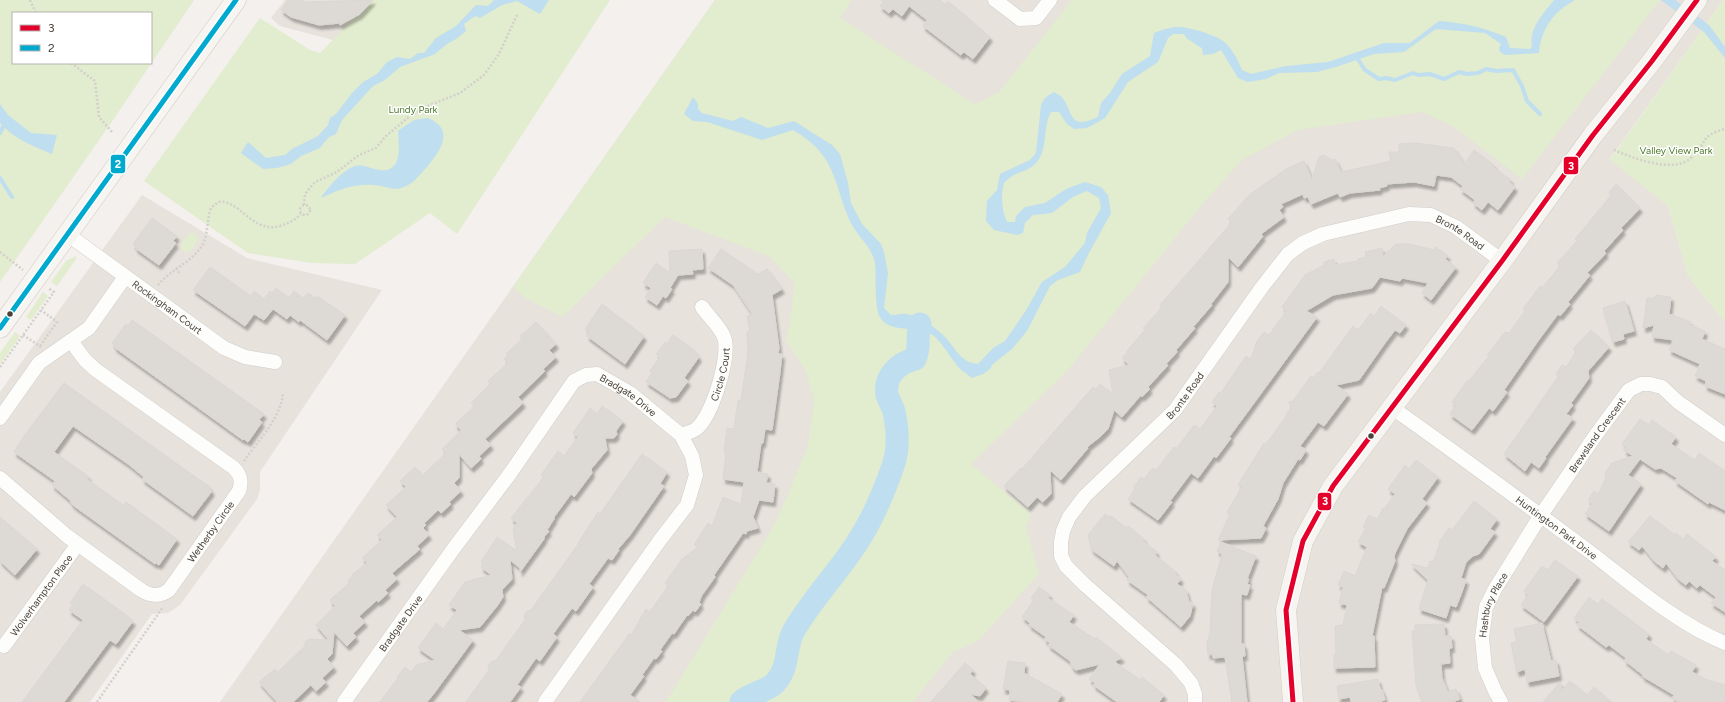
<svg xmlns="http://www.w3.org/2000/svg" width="1725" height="702" font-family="Figtree,sans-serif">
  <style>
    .residential { fill: #e7e2db }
    .green { fill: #e2ecce; fill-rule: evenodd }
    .water { fill: #bfdeef }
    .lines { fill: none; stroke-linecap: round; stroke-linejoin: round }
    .stream { stroke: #bfdeef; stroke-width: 4 }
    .river { stroke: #bfdeef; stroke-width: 23 }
    .building { fill: #ddd9d5; stroke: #dbd7d3; filter: url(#shadow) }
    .street-casing { stroke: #d1cecb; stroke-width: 15 }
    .secondary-casing { stroke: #d2cdc4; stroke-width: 21 }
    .path { stroke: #d3d0cc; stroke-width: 2.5; stroke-dasharray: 2 2; stroke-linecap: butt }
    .street { stroke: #fdfdfc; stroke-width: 14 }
    .secondary { stroke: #f7f5f1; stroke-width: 20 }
    .bus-1-casing { stroke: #fff; stroke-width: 8 }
    .bus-2-casing { stroke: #fff; stroke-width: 8 }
    .bus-1 { stroke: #e4002b; stroke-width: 5 }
    .bus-2 { stroke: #00a9ce; stroke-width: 5 }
    .bus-dot { fill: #494239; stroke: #fff; stroke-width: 1.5 }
    .labels { text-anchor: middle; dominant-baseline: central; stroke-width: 3; stroke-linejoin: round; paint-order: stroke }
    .park-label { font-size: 10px; fill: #4e7b2c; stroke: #fff }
    .street-label { font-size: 10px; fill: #494239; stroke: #fff }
    .line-badge { stroke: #fff; stroke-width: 1.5 }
    .badge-label { font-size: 11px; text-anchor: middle; font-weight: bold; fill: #fff }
  </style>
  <defs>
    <filter id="shadow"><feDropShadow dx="2.5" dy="4.5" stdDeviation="1" flood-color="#0004"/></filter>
  </defs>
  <rect width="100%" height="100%" fill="#f3f0ed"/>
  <g class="residential">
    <path d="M 285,0 L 391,0 L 337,41 L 280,26 L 271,18 Z"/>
    <path d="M 715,0 L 1723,0 L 1610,159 L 1668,206 L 1688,276 L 1725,322 L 1725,702 L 220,702 Z"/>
    <path d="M 142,195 L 247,258 L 382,290 L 260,472 L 260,490 L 257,499 L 180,605 L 168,613 L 152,614 L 90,702 L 0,702 L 0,392 Z"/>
  </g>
  <g class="green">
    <path d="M 0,0 L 194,0 L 113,120 L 0,282 ZM 13,13 L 151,13 L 151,63 L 13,63 Z"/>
    <path d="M 372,0 L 610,0 L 457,234 L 430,213 L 355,264 L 312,263 L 248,253 L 144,181 L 260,18 L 310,50 L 320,53 Z"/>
    <path d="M 715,0 L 851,0 L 840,18 L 975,104 L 999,92 L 1072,0 L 1660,0 L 1522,179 L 1454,127 L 1422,112 L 1298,130 L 1242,160 L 1201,206 L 1068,370 L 971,464 L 1031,514 L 1026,528 L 1039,574 L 978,641 L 953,652 L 913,702 L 666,702 L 776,522 L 808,446 L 814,399 L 806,372 L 786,340 L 792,309 L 794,282 L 769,256 L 665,217 L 562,317 L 525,298 L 513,287 Z"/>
    <path d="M 1723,0 L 1725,0 L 1725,322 L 1688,276 L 1668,206 L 1610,160 Z"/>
    <path d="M 194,232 L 198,237 C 197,245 192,253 184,252 L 181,249 C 181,242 187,233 194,232 Z"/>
    <path d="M 76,256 L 76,259 L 57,286 L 51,282 L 66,261 Z"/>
    <path d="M 43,292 L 48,296 L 31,320 L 26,317 Z"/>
    <path d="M 15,332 L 20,336 L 0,364 L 0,353 Z"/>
  </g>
  <g class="water">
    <path d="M 494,0 L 549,0 L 540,14 L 517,1 L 502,5 L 480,18 L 475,16 L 464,24 L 466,31 L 456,39 L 447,44 L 435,54 L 400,67 L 385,80 L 373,86 L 342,120 L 336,134 L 329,137 L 320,148 L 301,156 L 291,164 L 277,168 L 263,169 L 241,153 L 248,142 L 266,158 L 285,155 L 292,149 L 318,136 L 328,125 L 330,118 L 336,114 L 352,93 L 363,82 L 377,74 L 387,62 L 397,57 L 410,59 L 418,53 L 424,53 L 436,38 L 456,26 L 476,5 L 488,6 Z"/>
    <path d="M 1554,0 L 1575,0 C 1554,11 1541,29 1539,53 L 1505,55 L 1500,52 L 1499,48 L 1501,44 L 1485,33 L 1436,29 L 1404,52 L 1374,54 L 1336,67 L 1317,72 L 1279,73 L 1266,79 L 1248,82 L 1238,78 L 1221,50 L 1213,54 L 1203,55 L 1202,48 C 1196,46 1193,41 1187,39 L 1184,34 L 1173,34 L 1168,38 L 1158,62 L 1128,82 L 1105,118 L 1087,128 L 1074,129 L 1067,124 L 1059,112 L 1051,112 C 1042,128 1049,152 1034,165 C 1026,172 1020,171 1014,175 C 1010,177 1007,180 1004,183 C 1001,197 1001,209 1007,222 L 1015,222 L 1016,216 L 1025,207 L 1045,203 L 1066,189 L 1085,182 L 1101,187 L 1108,195 L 1111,213 L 1089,253 L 1080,272 L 1058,280 L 1050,286 L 1027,331 L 1012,349 L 993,364 L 990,369 L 983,374 L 972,378 C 968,375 964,372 960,369 C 950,358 943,342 931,334 C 916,325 893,333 882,320 C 873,310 877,277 875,264 C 873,248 859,238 852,225 C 832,183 839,157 793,130 L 762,140 L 707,122 L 693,121 L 684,114 L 693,97 L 698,104 L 698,109 L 702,113 L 733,121 L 741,117 L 768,128 L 794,121 L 832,145 L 840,154 L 848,183 L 851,203 L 862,224 L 881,244 L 884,252 L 888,273 L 884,308 L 891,315 C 896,315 902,313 907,314 C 920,317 937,328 946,338 C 957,350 960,362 978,364 L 993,348 L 1005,341 L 1025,312 L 1042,282 L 1065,267 L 1085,243 L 1087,233 L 1101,208 L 1099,198 L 1087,191 L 1073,197 L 1052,213 L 1033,215 L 1025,223 L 1023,233 L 1017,235 L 994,230 L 986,221 L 987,201 L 997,190 L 1000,174 L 1030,160 L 1036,153 L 1041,105 C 1044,98 1047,96 1054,92 C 1077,102 1062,134 1098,117 L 1101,103 L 1110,93 L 1122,74 L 1150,56 L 1154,33 C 1161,30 1168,28 1175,27 C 1187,26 1213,34 1223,41 C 1232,48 1238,60 1242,70 L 1251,74 L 1286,66 L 1328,62 L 1384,43 L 1410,43 L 1439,21 C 1464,23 1482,27 1506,37 L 1510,48 L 1530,49 L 1532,46 C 1529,28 1543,14 1554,0 Z"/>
    <path d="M 1661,0 L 1675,0 L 1709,25 L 1725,47 L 1725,58 L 1704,32 Z"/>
    <path d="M 0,104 L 8,115 L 31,133 L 57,135 L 52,154 C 31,145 16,140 0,123 Z"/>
    <path d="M 428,118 C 456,130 440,151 427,167 C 419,175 413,185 401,188 C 394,191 382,185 374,185 C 351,184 342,189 321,198 C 328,187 343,170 355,166 C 364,164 371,169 380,170 C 403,173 399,146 398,132 L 399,130 L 414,120 Z"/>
  </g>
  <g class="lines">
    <g class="stream">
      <path d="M 1355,55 L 1365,70 L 1379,79 L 1386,78 L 1395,80 L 1413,73 L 1418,75 L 1430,74 L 1444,79 L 1459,72 L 1467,74 L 1478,73 L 1486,69 L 1496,71 L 1513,70 L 1522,86 L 1527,101 L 1540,114"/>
      <path d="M 0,133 L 5,123"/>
      <path d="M 0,178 L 12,197"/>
    </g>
    <path class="river" d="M 741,702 C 750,693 766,692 775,683 C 789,669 785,648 793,632 C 811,600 837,574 857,543 C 872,520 884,492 893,466 C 899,449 898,430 894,412 C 893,407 889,401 887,395 C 884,376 898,363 915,359 C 921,345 916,337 920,324"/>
  </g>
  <g class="building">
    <path d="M 288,0 L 304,0 L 302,2 L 373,0 L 360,14 L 340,25 L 340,23 L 319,25 L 291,17 L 281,10 Z"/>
    <path d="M 881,0 L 940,0 L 946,5 L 948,1 L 990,37 L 973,59 L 964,52 L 961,55 L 923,26 L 927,20 L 909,6 L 902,16 L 893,9 L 889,13 L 880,6 L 883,2 Z"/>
    <path d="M 1416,143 L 1454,148 L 1464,164 L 1474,150 L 1494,165 L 1493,167 L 1511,180 L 1509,182 L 1515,187 L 1498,210 L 1488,202 L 1482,210 L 1473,203 L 1475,200 L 1460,189 L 1463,186 L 1451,177 L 1436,175 L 1434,186 L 1414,182 L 1386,184 L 1387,186 L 1379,188 L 1380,190 L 1350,193 L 1340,197 L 1338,193 L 1311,204 L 1308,197 L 1304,198 L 1303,194 L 1281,204 L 1283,207 L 1279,210 L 1284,217 L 1261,234 L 1263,236 L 1238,267 L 1228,257 L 1228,282 L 1211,304 L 1212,305 L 1193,327 L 1195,328 L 1176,350 L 1177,352 L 1166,364 L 1168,365 L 1148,387 L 1150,389 L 1142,397 L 1141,395 L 1122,417 L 1114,410 L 1108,429 L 1101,436 L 1087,447 L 1088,448 L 1061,480 L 1050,470 L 1051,494 L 1043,502 L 1037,497 L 1028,507 L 1004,486 L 1021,468 L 1022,469 L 1093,387 L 1096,389 L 1100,384 L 1113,394 L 1109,370 L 1129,365 L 1122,358 L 1127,353 L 1126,352 L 1145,330 L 1143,328 L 1158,312 L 1162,306 L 1160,305 L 1232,222 L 1228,219 L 1249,195 L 1286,169 L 1304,161 L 1312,180 L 1319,157 L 1324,155 L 1332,160 L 1335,159 L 1341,172 L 1391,161 L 1389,152 L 1399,152 L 1399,144 Z"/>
    <path d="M 1616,184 L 1640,208 L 1621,228 L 1623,230 L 1604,251 L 1606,253 L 1587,273 L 1590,275 L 1568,302 L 1570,304 L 1560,316 L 1558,314 L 1538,341 L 1504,390 L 1507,392 L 1493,411 L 1489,408 L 1472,430 L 1450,414 L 1456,405 L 1452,402 L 1466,382 L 1471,378 L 1489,356 L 1487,355 L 1505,332 L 1509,333 L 1525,311 L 1523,309 L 1540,286 L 1542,288 L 1560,266 L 1557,263 L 1577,241 L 1575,239 L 1604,204 L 1611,195 L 1609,192 Z"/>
    <path d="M 152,218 L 177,236 L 173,241 L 176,243 L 159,265 L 135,248 L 136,247 L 133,244 Z"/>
    <path d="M 1396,244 L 1410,244 L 1434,250 L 1436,247 L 1448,256 L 1445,259 L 1456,267 L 1431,300 L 1422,293 L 1428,283 L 1402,278 L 1400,281 L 1380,277 L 1372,288 L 1333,295 L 1306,311 L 1317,317 L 1246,414 L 1229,437 L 1231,438 L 1216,458 L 1214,456 L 1198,478 L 1191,473 L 1170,501 L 1172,502 L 1158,520 L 1128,499 L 1135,489 L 1133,488 L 1141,477 L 1144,479 L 1153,468 L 1156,470 L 1174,447 L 1177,448 L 1194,425 L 1200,429 L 1217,406 L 1212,402 L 1219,392 L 1220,394 L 1246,356 L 1251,359 L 1257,341 L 1264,332 L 1269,335 L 1284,314 L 1286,310 L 1282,307 L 1305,275 L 1324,265 L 1324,262 L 1334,259 L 1335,265 L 1358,261 L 1358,259 L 1366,257 L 1365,252 L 1382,248 L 1383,256 Z"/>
    <path d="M 702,249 L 703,269 L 692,270 L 693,274 L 678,275 L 670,288 L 672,289 L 666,298 L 663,296 L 657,305 L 645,297 L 651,288 L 643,283 L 656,263 L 670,273 L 669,251 Z"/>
    <path d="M 721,249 L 758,274 L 767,269 L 782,289 L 772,295 L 779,348 L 778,354 L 782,354 L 780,372 L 772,430 L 765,429 L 763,443 L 761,443 L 757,472 L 768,474 L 766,483 L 775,484 L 773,502 L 759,500 L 753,517 L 758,528 L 747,531 L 746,534 L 743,533 L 714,575 L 715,577 L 702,595 L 699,602 L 701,604 L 695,612 L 693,610 L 688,616 L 687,615 L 674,634 L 672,633 L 660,650 L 662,651 L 656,659 L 654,658 L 642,675 L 644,676 L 630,695 L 640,702 L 580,702 L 629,634 L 631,635 L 646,609 L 650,612 L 668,586 L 665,583 L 682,559 L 698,547 L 694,545 L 708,523 L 712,526 L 723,497 L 741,504 L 744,482 L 723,479 L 726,452 L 724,451 L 727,428 L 734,429 L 738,400 L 741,401 L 748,352 L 747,332 L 750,331 L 747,316 L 753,315 L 733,285 L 708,268 Z"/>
    <path d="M 210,267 L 251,296 L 254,291 L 264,299 L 270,291 L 272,293 L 276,288 L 289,298 L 294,291 L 303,298 L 308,293 L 316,298 L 317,296 L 345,315 L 327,340 L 300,320 L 299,322 L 290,315 L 287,319 L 273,309 L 264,320 L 254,314 L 245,326 L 193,290 Z"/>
    <path d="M 1656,295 L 1671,297 L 1669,314 L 1691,322 L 1690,325 L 1705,331 L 1702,339 L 1725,349 L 1725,394 L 1705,386 L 1706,381 L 1695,376 L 1700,364 L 1669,350 L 1673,340 L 1652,337 L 1654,325 L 1643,328 L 1647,298 L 1654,298 Z"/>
    <path d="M 1625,301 L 1634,331 L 1623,334 L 1624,339 L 1613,342 L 1603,308 Z"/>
    <path d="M 602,304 L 644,336 L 625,364 L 587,336 L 589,331 L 585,329 Z"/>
    <path d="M 1381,306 L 1406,325 L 1400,333 L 1395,330 L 1385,343 L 1359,380 L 1336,385 L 1348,394 L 1324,426 L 1318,422 L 1300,446 L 1306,450 L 1300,460 L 1298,459 L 1283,483 L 1278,499 L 1263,526 L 1266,528 L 1261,538 L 1218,540 L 1230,514 L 1227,512 L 1242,487 L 1238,485 L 1264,443 L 1266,444 L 1287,415 L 1286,414 L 1291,408 L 1289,402 L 1293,401 L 1311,376 L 1313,378 L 1318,372 L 1319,373 L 1353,326 L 1358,330 L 1371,313 L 1374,316 Z"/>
    <path d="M 132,320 L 264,414 L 259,420 L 262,422 L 248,442 L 244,439 L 243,440 L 114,347 L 115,346 L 112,343 L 126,324 L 128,326 Z"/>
    <path d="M 536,322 L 556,344 L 549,350 L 556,357 L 543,369 L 545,371 L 518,397 L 523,403 L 485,439 L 491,445 L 479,456 L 481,459 L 471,468 L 459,454 L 459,478 L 454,483 L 461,491 L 449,502 L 451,504 L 441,513 L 438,510 L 424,523 L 426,525 L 423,528 L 429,535 L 417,546 L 420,549 L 392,573 L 397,579 L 385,590 L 388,593 L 378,602 L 377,600 L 359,616 L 365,622 L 353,633 L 356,637 L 347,646 L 334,632 L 332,654 L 327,659 L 334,667 L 322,678 L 326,682 L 316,691 L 311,685 L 293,702 L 277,702 L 259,682 L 275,669 L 278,672 L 305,646 L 305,642 L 309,639 L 329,640 L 316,625 L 335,606 L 330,600 L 349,583 L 348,581 L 353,574 L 367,563 L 362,558 L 382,540 L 377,535 L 397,517 L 386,505 L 406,487 L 400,481 L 415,467 L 422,476 L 446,453 L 442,449 L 461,430 L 455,424 L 475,406 L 471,403 L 490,384 L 488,381 L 508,363 L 504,359 L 507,356 L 507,353 L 522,339 L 520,336 Z"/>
    <path d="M 1591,330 L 1609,347 L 1588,371 L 1589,378 L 1571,403 L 1573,405 L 1566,414 L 1573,418 L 1545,457 L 1546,458 L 1539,468 L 1531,462 L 1525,471 L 1504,454 L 1558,377 L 1556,374 L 1562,365 L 1566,367 L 1576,352 L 1573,349 Z"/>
    <path d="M 673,335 L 693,349 L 699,357 L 684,378 L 688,381 L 676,397 L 670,398 L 646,382 L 652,373 L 650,371 L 660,357 L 656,354 L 665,342 L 667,344 Z"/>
    <path d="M 64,383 L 187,471 L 210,487 L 209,488 L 212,491 L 193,516 L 142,479 L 144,477 L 128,464 L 73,426 L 54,452 L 89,477 L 87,479 L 123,505 L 126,502 L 177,539 L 159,565 L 156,563 L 155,564 L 74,506 L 70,502 L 71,501 L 52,485 L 55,481 L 14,452 L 24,436 Z"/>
    <path d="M 602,406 L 623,421 L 616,431 L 617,434 L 614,438 L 605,438 L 607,450 L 591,469 L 592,473 L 574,497 L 571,494 L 554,517 L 554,519 L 547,530 L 549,531 L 544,537 L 544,539 L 520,572 L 520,568 L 510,560 L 512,579 L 502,590 L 503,597 L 497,606 L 480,627 L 459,630 L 473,640 L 435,692 L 427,702 L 380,702 L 398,678 L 397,677 L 405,667 L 411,672 L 416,665 L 435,660 L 418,648 L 436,623 L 443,629 L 457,610 L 449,605 L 465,582 L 491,575 L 481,567 L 483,564 L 481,562 L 497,537 L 517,551 L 513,529 L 517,523 L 511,518 L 544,477 L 541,475 L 558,451 L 564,456 L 578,437 L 573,433 L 590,408 L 597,414 Z"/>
    <path d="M 1640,419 L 1649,425 L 1652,420 L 1676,437 L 1671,444 L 1695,460 L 1699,453 L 1725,471 L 1725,510 L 1709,502 L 1708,504 L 1675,481 L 1677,478 L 1661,468 L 1655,469 L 1640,459 L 1628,475 L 1641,484 L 1609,531 L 1585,514 L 1592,504 L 1588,500 L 1594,491 L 1598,494 L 1606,478 L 1605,473 L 1612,463 L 1633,456 L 1624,450 L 1626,447 L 1622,444 Z"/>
    <path d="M 642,454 L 667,472 L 660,484 L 664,486 L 630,535 L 618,549 L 619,550 L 612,560 L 608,558 L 589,584 L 593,587 L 576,611 L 572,608 L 553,634 L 557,637 L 540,661 L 536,658 L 517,685 L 521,687 L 510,702 L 466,702 L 489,670 L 488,666 L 491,662 L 496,660 L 525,620 L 524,615 L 527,611 L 531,610 L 579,543 L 578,543 L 598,512 L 600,514 Z"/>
    <path d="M 1416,460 L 1438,477 L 1422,499 L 1427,503 L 1407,529 L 1396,551 L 1394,556 L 1395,561 L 1384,588 L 1382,587 L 1372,636 L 1374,636 L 1375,667 L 1334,668 L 1334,655 L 1336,654 L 1335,626 L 1343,625 L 1347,605 L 1339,603 L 1343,587 L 1338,585 L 1344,571 L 1355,576 L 1367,547 L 1358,542 L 1366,528 L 1363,527 L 1369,515 L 1377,519 L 1383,508 L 1384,509 L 1395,494 L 1388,489 L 1405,465 L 1409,469 Z"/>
    <path d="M 1474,501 L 1497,519 L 1490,529 L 1495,532 L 1479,554 L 1473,556 L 1466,562 L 1461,578 L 1466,580 L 1462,592 L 1456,607 L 1450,605 L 1446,618 L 1419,609 L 1428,580 L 1411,564 L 1428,568 L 1430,561 L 1433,562 L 1440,543 L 1439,542 L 1449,528 L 1452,530 Z"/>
    <path d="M 1105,514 L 1109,517 L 1111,516 L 1127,528 L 1128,526 L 1144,539 L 1143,541 L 1157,552 L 1155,555 L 1176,572 L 1175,573 L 1181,579 L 1177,584 L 1186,590 L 1189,602 L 1193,603 L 1190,616 L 1181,627 L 1150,600 L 1146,597 L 1148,595 L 1127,580 L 1129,577 L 1117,561 L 1114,566 L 1092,550 L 1088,535 Z"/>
    <path d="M 1650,516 L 1675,535 L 1676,533 L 1683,539 L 1687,534 L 1716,557 L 1712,561 L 1725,570 L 1725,612 L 1711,603 L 1716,597 L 1700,585 L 1697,588 L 1689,581 L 1686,585 L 1678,579 L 1666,563 L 1663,568 L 1654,561 L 1642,546 L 1639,550 L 1628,542 Z"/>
    <path d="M 0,517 L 37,549 L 15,575 L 0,561 Z"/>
    <path d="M 1221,542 L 1256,556 L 1247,579 L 1249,579 L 1247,584 L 1250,585 L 1247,595 L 1241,594 L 1241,644 L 1244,644 L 1245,656 L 1242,656 L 1247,702 L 1232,702 L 1225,657 L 1213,658 L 1212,654 L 1208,655 L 1207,640 L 1209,640 L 1209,634 L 1210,634 L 1212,590 L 1222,554 L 1217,551 Z"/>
    <path d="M 1555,560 L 1578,576 L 1544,622 L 1521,605 L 1528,595 L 1524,591 L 1542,566 L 1548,570 Z"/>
    <path d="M 83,584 L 129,617 L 128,618 L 133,621 L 116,644 L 110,640 L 64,702 L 22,702 L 83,620 L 69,610 L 73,605 L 70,603 Z"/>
    <path d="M 1039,587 L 1050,595 L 1048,598 L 1074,615 L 1069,622 L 1095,639 L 1096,637 L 1122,658 L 1117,660 L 1115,662 L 1140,680 L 1142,677 L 1164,695 L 1159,702 L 1117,702 L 1093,685 L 1095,683 L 1089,679 L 1100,664 L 1076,670 L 1072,667 L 1070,661 L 1048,645 L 1050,643 L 1044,639 L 1046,637 L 1029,625 L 1030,623 L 1022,617 L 1034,600 L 1031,598 Z"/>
    <path d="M 1589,597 L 1598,604 L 1602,599 L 1625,616 L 1649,634 L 1646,639 L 1668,655 L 1671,651 L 1696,665 L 1692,672 L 1705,679 L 1725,685 L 1725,702 L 1678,702 L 1672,698 L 1674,695 L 1642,676 L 1643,675 L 1624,660 L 1626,658 L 1609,645 L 1606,647 L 1577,625 L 1579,622 L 1574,618 Z"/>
    <path d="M 1542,623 L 1551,661 L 1556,660 L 1559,676 L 1527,682 L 1525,669 L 1517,672 L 1511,643 L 1517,642 L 1514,629 Z"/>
    <path d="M 1444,624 L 1445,636 L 1451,636 L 1452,648 L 1449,648 L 1450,663 L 1441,664 L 1442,678 L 1448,692 L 1456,689 L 1460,699 L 1453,702 L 1423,702 L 1416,684 L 1412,631 L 1415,631 L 1415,625 Z"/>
    <path d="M 1008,661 L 1025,663 L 1024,673 L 1062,694 L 1057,702 L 1023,702 L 1009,700 L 1010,690 L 1003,689 Z"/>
    <path d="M 965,663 L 973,670 L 970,674 L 986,688 L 980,696 L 970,694 L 979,702 L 931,702 Z"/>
    <path d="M 1378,679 L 1380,688 L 1382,690 L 1385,700 L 1379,702 L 1351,702 L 1350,697 L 1339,699 L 1337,686 Z"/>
    <path d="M 1570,681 L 1587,695 L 1594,687 L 1612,702 L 1543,702 L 1560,682 L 1562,690 Z"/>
  </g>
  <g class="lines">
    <defs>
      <g id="street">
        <path d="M 995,0 L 1020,19 L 1036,18 L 1050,0"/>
        <path id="s1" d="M 67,234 L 224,348 L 245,357 L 275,362"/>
        <path id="s2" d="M 1391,407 C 1458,454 1524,503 1590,552 C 1632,584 1676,623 1725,643"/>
        <path d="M 0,418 L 39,363 L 89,328 L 125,277"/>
        <path id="s3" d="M 681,435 C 686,433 692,432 696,429 C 712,417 731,355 724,337 C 720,326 708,316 702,307"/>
        <path id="s4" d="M 0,478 L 67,536 L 141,590 C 150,596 160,597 169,590 L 239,491 C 242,482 241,475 234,468 L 96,370 L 85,360 L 71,341"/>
        <path id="s5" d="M 4,646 L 78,544"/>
        <path id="s6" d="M 344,702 L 454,548 L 509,475 L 574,381 L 586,375 L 597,374 L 630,393 L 681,435 L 692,456 L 696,475 L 687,505 L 660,540 L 545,702"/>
        <path id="s7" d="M 1195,702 L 1195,694 L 1191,683 L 1176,665 L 1084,584 L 1066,566 L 1061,556 L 1061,542 L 1063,531 L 1069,517 L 1085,496 L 1175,410 L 1262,287 L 1288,254 L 1303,243 L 1323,234 L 1409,214 L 1431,215 L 1456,227 L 1502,261"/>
        <path id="s8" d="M 1501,702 L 1495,691 L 1485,668 L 1482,638 L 1486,607 L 1495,589 L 1541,515 L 1595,436 L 1629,390 L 1641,384 L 1650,384 L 1662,387 L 1678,402 L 1725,435"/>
      </g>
      <g id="secondary">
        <path d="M 0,328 L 236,0"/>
        <path d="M 1293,702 L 1286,610 L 1303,541 L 1333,486 L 1502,261 L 1593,135 L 1652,61 L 1697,0"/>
      </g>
    </defs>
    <use href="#street" class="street-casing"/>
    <use href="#secondary" class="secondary-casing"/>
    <g class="path">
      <path d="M 30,0 L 36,13"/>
      <path d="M 71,63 L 95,81 L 99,117 L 113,133"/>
      <path d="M 1614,150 C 1633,158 1673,174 1691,158 C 1708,144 1698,136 1725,129"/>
      <path d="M 304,205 L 305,194 L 315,182 L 337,172 L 359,155 L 376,148 L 386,136 L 410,116 L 430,105 L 460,93 L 484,75 L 499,54 L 517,15"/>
      <circle cx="305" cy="210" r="5"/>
      <path d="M 0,252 L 23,270"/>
      <path d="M 176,268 L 180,274"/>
      <path d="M 158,285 C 171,269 195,261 204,242 C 208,231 207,219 211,208 L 218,202 C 239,198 252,234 280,226 C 289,223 294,221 301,214"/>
      <path d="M 23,335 L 41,347"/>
      <path d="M 40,346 L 57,322 L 41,310"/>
      <path d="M 0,367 L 54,292 L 48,288"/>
      <path d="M 244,461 C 258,441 280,419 283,394"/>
      <path d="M 97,702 L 163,607"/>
    </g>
    <use href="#street" class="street"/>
    <use href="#secondary" class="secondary"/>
    <defs>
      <path id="bus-1" d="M 1293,702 L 1286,610 L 1303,541 L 1333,486 L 1502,261 L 1593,135 L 1652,61 L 1697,0"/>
      <path id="bus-2" d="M 0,328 L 236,0"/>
    </defs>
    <use href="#bus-1" class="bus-1-casing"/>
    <use href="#bus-2" class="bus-2-casing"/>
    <use href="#bus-1" class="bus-1"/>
    <use href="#bus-2" class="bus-2"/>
  </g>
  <g class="bus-dot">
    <circle cx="10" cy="314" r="3.5"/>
    <circle cx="1371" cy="436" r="3.5"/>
  </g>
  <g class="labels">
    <g class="park-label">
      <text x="413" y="109">Lundy Park</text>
      <text x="1676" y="150">Valley View Park</text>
    </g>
    <g class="street-label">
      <text stroke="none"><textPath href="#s7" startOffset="771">Bronte Road</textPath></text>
      <text stroke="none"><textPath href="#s1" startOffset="124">Rockingham Court</textPath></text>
      <text stroke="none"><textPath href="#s3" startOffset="77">Circle Court</textPath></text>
      <text stroke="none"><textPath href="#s7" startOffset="411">Bronte Road</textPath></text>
      <text stroke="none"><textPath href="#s6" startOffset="457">Bradgate Drive</textPath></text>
      <text stroke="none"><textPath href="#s8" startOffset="304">Brewsland Crescent</textPath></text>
      <text stroke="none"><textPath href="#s2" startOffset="205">Huntington Park Drive</textPath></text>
      <text stroke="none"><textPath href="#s4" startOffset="282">Wetherby Circle</textPath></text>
      <text stroke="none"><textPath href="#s5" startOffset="63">Wolverhampton Place</textPath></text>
      <text stroke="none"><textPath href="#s8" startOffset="103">Hashbury Place</textPath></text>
      <text stroke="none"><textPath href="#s6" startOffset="97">Bradgate Drive</textPath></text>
    </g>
  </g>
  <g class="line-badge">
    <rect x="110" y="154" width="16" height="20" rx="4" fill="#00a9ce"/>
    <rect x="1563" y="156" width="16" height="19" rx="4" fill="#e4002b"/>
    <rect x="1317" y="492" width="15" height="19" rx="4" fill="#e4002b"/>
  </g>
  <g class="badge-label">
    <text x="118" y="168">2</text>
    <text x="1571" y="170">3</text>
    <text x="1325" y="505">3</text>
  </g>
  <rect x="12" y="12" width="140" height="52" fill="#ffffff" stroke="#b6b3b0"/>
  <rect x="20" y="25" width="20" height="6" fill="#e4002b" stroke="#b6b3b0"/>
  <text x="48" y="32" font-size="12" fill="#494239">3</text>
  <rect x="20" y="45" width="20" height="6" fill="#00a9ce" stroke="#b6b3b0"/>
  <text x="48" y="52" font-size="12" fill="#494239">2</text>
</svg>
